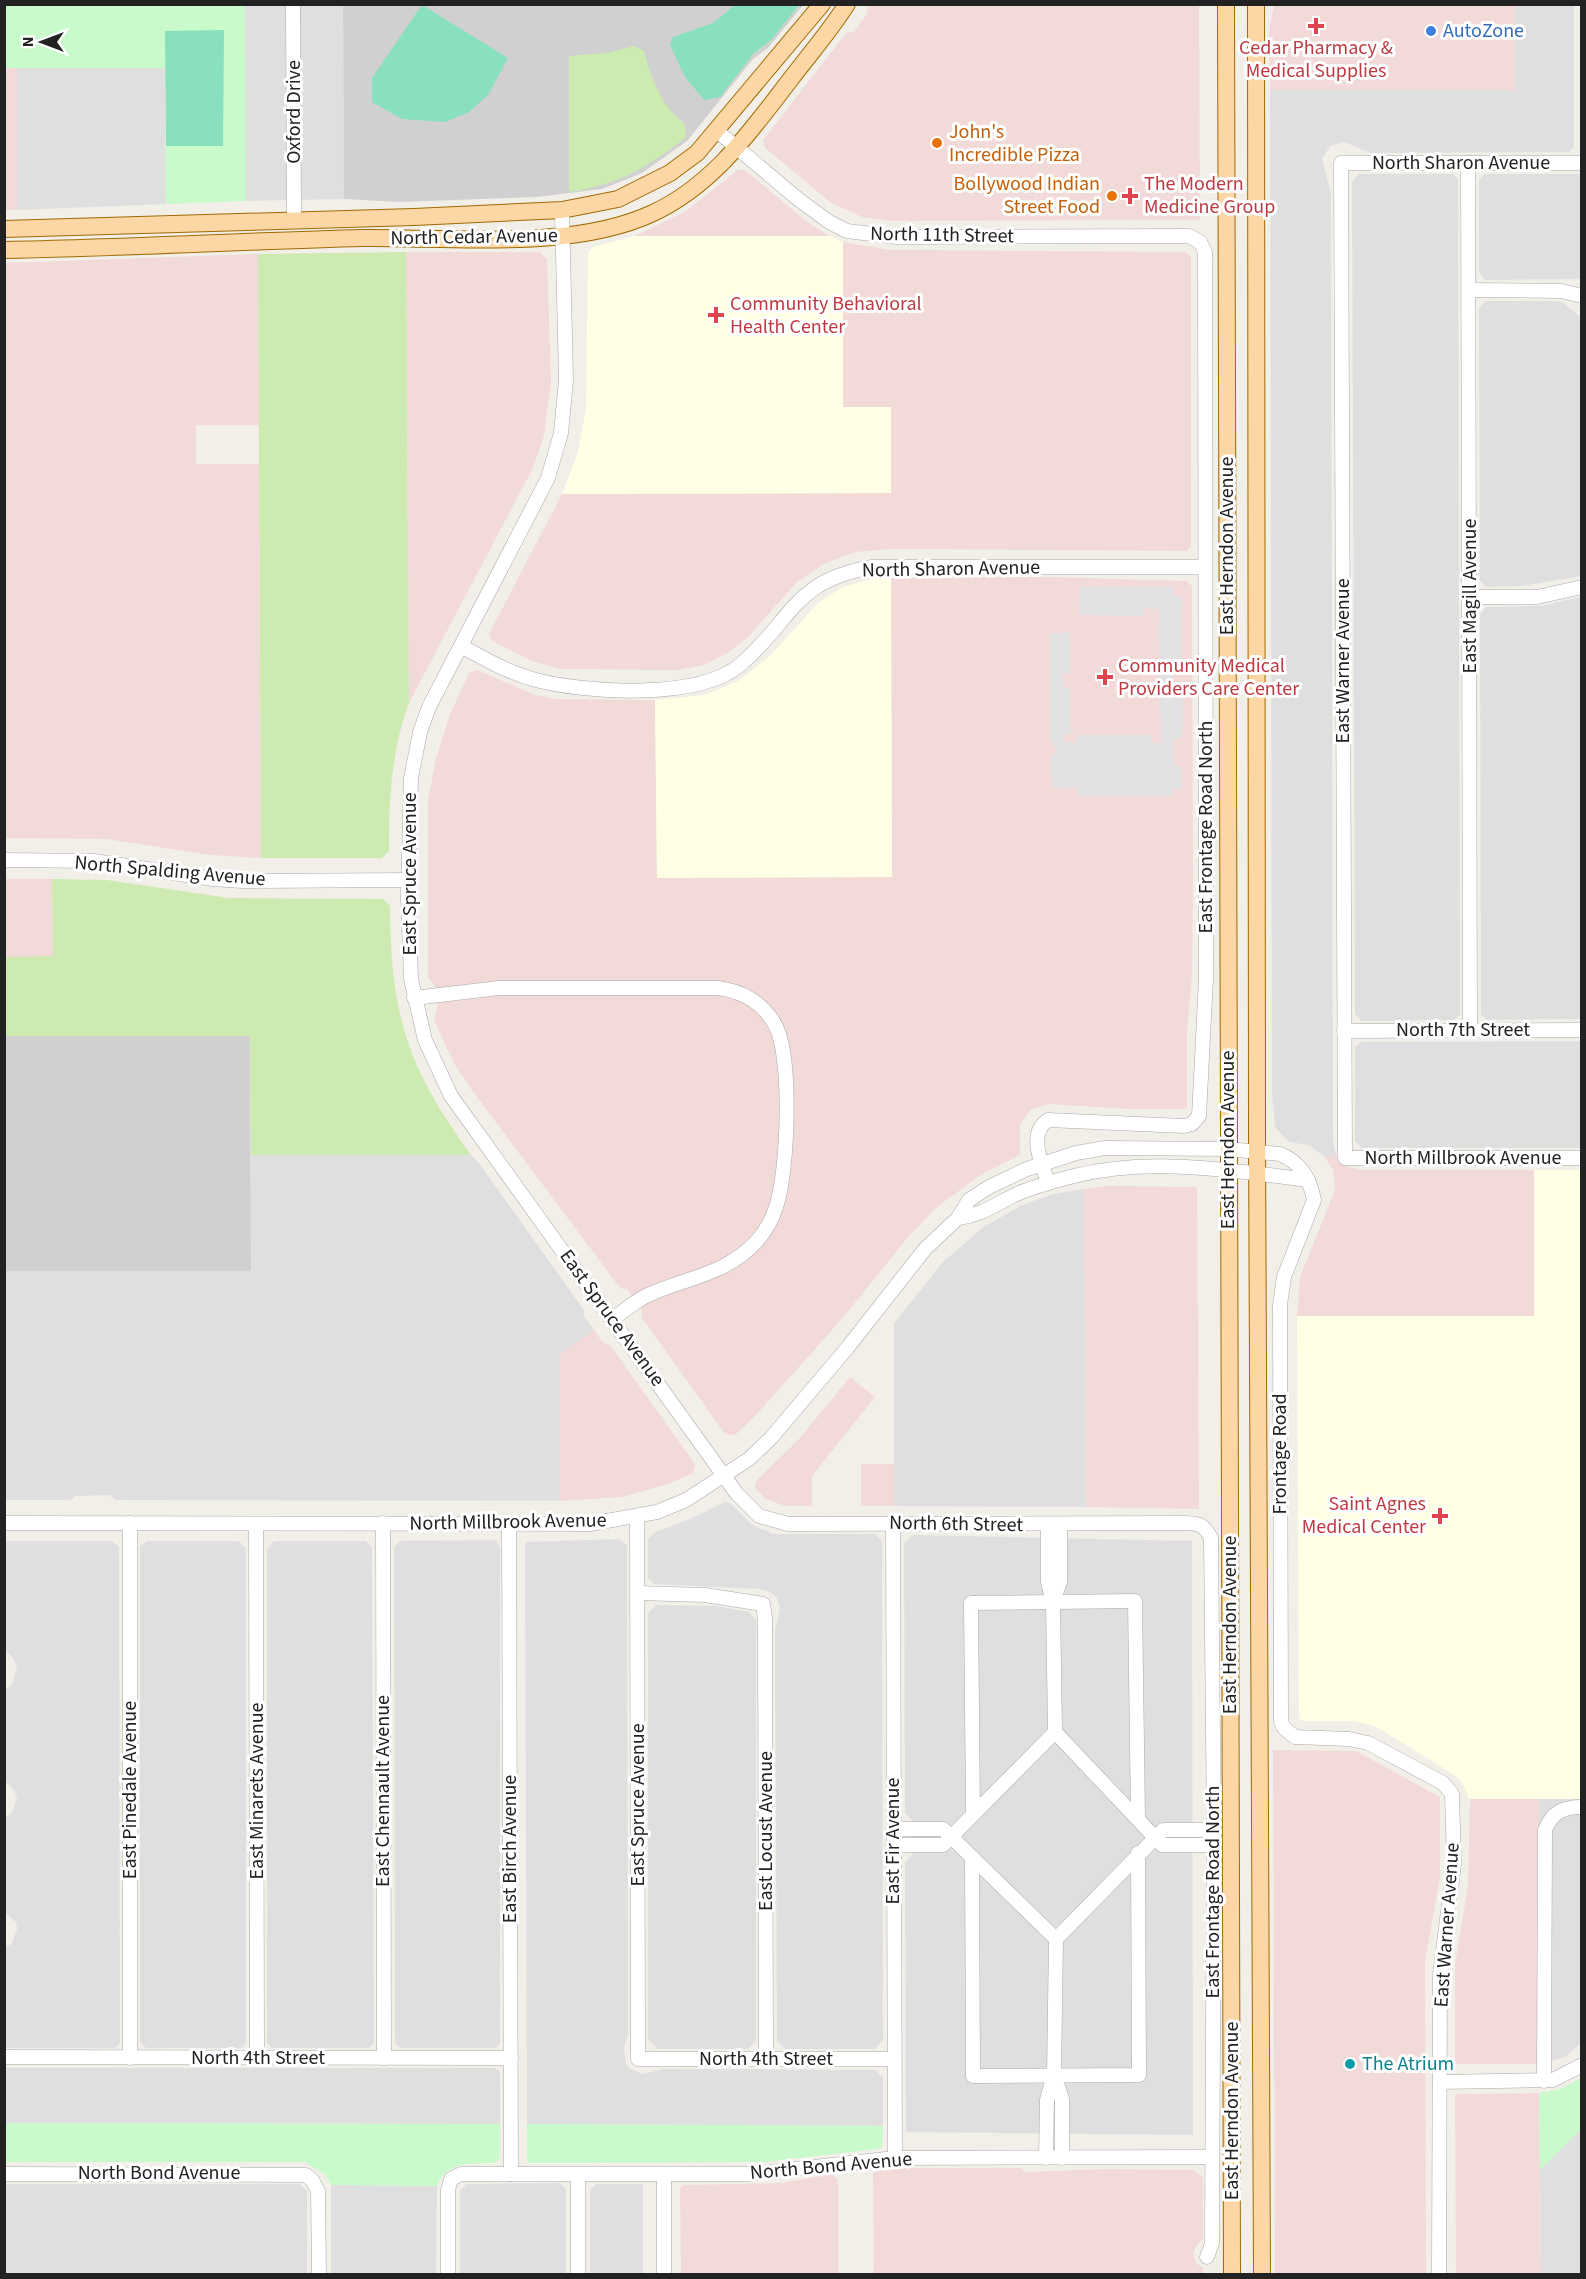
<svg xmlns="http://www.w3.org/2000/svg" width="1586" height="2279" font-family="'Source Sans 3',sans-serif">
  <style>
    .residential { fill: #e0dfdf }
    .commercial { fill: #f2dad9 }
    .education { fill: #ffffe5 }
    .religious { fill: #d0d0d0 }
    .grass { fill: #cdebb0 }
    .park { fill: #c8facc }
    .pitch { fill: #88e0be }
    .parking { fill: #e2e2e2 }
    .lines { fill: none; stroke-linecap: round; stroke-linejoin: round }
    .minor-casing { stroke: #a9a9a9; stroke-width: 15 }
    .major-casing { stroke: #a06b00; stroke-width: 18 }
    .minor { stroke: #fff; stroke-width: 14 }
    .major { stroke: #fcd6a4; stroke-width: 16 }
    .health-dot { fill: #e0444e; stroke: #fff; stroke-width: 2 }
    .shop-dot { fill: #3f7fe0; stroke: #fff; stroke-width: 2 }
    .food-dot { fill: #e8710a; stroke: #fff; stroke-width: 2 }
    .culture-dot { fill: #0f9aa8; stroke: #fff; stroke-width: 2 }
    .labels { text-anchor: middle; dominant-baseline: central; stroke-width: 6; stroke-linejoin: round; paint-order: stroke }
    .shop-label { font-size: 20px; fill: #366cbe; stroke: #fff; text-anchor: start }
    .health-label { font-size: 20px; fill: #be3a42; stroke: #fff; text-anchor: start }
    .street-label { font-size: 20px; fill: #222; stroke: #fff }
    .food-label { font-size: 20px; fill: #c56008; stroke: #fff; text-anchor: start }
    .culture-label { font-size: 20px; fill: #0d838f; stroke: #fff; text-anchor: start }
  </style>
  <rect width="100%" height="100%" fill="#f2efe9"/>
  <g class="residential">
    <path d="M 245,5 L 343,5 L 344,199 L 246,201 Z"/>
    <path d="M 1515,5 L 1574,5 L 1574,147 L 1569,152 L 1371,153 L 1344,142 L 1330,146 L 1322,159 L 1331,193 L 1333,1141 L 1336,1156 L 1324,1156 L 1308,1145 L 1289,1142 L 1275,1127 L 1272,1093 L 1270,90 L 1515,90 Z"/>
    <path d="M 17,68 L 165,68 L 166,204 L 17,210 Z"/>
    <path d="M 1359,174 L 1453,174 L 1458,179 L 1460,1014 L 1454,1020 L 1362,1021 L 1355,1014 L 1352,182 Z"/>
    <path d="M 1485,174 L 1581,174 L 1581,279 L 1485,280 L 1479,272 L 1479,179 Z"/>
    <path d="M 1485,301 L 1554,301 L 1562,302 L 1581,317 L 1581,576 L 1523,586 L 1486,587 L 1480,580 L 1479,308 Z"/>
    <path d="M 1581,597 L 1581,1019 L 1487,1020 L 1481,1014 L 1480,615 L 1486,607 L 1540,606 Z"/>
    <path d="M 1581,1041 L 1581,1148 L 1362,1148 L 1355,1141 L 1355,1047 L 1361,1042 Z"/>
    <path d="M 251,1155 L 471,1155 L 479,1163 L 584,1310 L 584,1316 L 594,1330 L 560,1354 L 560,1501 L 115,1500 L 110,1495 L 75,1496 L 70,1500 L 5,1500 L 5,1271 L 251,1271 Z"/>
    <path d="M 1084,1189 L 1086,1507 L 894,1506 L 894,1323 L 943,1262 L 982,1228 L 1020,1206 L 1053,1194 Z"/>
    <path d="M 725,1502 L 730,1503 L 752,1525 L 774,1534 L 875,1534 L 882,1542 L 883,2040 L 875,2049 L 785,2049 L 777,2041 L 775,1632 L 780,1607 L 777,1598 L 769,1591 L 758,1589 L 654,1584 L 648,1578 L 648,1539 L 655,1532 L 688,1520 Z"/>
    <path d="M 913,1535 L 1192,1541 L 1193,2135 L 906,2132 L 905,1862 L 912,1855 L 912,1820 L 905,1813 L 904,1543 Z"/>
    <path d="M 619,1539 L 627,1545 L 628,2034 L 624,2048 L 626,2063 L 629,2068 L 642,2074 L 663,2069 L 875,2070 L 883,2077 L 883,2126 L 527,2124 L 525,1544 L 527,1542 Z"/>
    <path d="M 495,1540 L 500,1547 L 500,2043 L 496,2048 L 400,2048 L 395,2043 L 394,1547 L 400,1541 Z"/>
    <path d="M 5,1541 L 112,1541 L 119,1547 L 120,2043 L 115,2048 L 5,2048 L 5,1948 L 12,1943 L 17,1929 L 16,1922 L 4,1911 L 5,1818 L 12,1812 L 17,1798 L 14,1790 L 5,1781 L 5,1690 L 11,1686 L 17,1669 L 14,1659 L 5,1650 Z"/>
    <path d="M 148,1541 L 239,1541 L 246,1548 L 246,2043 L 242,2048 L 146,2048 L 140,2042 L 140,1546 Z"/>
    <path d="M 274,1541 L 366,1541 L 372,1548 L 374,2043 L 368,2048 L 272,2048 L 267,2043 L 267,1549 Z"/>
    <path d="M 656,1605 L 716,1606 L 749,1612 L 756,1620 L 756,2041 L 748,2049 L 658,2049 L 648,2039 L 648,1613 Z"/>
    <path d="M 1539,1799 L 1582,1799 L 1581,2043 L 1565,2057 L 1539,2064 Z"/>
    <path d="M 5,2068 L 495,2068 L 500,2072 L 500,2124 L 5,2123 Z"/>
    <path d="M 1581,2129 L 1581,2274 L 1541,2274 L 1540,2170 Z"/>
    <path d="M 559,2183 L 566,2189 L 566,2274 L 460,2274 L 460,2191 L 466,2184 Z"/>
    <path d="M 5,2184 L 300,2184 L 307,2191 L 307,2274 L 5,2274 Z"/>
    <path d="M 596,2184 L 643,2184 L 643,2274 L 590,2274 L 590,2190 Z"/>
    <path d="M 331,2185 L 437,2186 L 436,2274 L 331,2274 Z"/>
  </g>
  <g class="commercial">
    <path d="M 868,5 L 1199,5 L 1200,220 L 890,221 L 862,217 L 831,203 L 764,147 L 763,140 L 846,33 L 854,32 L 867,14 Z"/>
    <path d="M 1274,5 L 1515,5 L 1515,90 L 1270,90 L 1269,30 Z"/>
    <path d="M 4,68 L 17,68 L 17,210 L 5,210 Z"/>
    <path d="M 738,170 L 745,170 L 806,221 L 829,236 L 635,236 L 686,211 Z"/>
    <path d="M 843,242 L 890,250 L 1186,252 L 1191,257 L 1191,546 L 1187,551 L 891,549 L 855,552 L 824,564 L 797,582 L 748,637 L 729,652 L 704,665 L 677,670 L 561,669 L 532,661 L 492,641 L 489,634 L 562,494 L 890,493 L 843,407 Z"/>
    <path d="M 406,252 L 539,252 L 547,259 L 551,382 L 544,436 L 533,468 L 409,703 Z"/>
    <path d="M 258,254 L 259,425 L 196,425 L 196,464 L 259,464 L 261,858 L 211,855 L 106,839 L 5,838 L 4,263 Z"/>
    <path d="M 1047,577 L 1186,581 L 1192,586 L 1193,890 L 1192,977 L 1187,1031 L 1187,1105 L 1186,1109 L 1127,1109 L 1049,1104 L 1030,1110 L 1020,1125 L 1020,1155 L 982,1174 L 937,1207 L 909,1236 L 841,1320 L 756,1415 L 735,1435 L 725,1434 L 642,1318 L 641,1308 L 627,1289 L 620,1288 L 471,1089 L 455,1065 L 434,1020 L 437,1006 L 434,985 L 428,978 L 428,800 L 436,759 L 450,714 L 469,673 L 477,670 L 535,695 L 557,699 L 655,700 L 657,878 L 892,877 L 891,578 Z"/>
    <path d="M 4,879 L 52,879 L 53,957 L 5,957 Z"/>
    <path d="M 1324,1156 L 1336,1156 L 1346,1166 L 1360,1170 L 1534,1170 L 1534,1316 L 1297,1316 L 1300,1277 L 1335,1190 L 1333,1170 Z"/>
    <path d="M 1108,1186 L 1197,1187 L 1199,1509 L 1086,1507 L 1084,1189 Z"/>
    <path d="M 594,1330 L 603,1343 L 610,1345 L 695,1464 L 693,1473 L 668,1484 L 622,1497 L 560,1501 L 560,1354 Z"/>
    <path d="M 850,1377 L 875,1397 L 812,1476 L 812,1506 L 785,1506 L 766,1499 L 755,1488 L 756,1481 L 799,1439 Z"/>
    <rect x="861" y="1464" width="33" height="42"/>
    <path d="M 1273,1750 L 1356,1751 L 1440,1797 L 1440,1877 L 1425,1961 L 1426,2274 L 1275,2274 Z"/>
    <path d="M 1470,1799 L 1539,1799 L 1539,2064 L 1457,2064 L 1455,2062 L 1455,1965 L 1468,1885 Z"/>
    <path d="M 1539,2093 L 1541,2274 L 1456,2274 L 1455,2096 L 1458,2094 Z"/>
    <path d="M 882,2168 L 1021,2168 L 1026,2172 L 1105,2169 L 1194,2170 L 1203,2178 L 1203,2239 L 1196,2246 L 1193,2254 L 1196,2263 L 1203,2268 L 1203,2274 L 874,2274 L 873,2173 Z"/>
    <path d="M 832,2174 L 838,2180 L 838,2274 L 681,2274 L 680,2188 L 684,2185 L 783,2183 Z"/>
  </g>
  <g class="education">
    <path d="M 635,236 L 829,236 L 843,242 L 843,407 L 891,407 L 891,493 L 562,494 L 578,452 L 586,408 L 588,253 L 593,247 Z"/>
    <path d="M 875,578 L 891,578 L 892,877 L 657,878 L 655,700 L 705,695 L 738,681 L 770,656 L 819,602 L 843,587 Z"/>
    <path d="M 1534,1170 L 1581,1170 L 1581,1799 L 1469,1799 L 1462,1782 L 1453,1774 L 1375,1726 L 1355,1721 L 1303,1721 L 1299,1719 L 1297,1316 L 1534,1316 Z"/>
  </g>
  <g class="religious">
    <path d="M 343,5 L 803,5 L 768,48 L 753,59 L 687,141 L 642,173 L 602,189 L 537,197 L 399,202 L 344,199 Z"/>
    <path d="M 5,1036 L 250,1036 L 251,1271 L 5,1271 Z"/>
  </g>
  <g class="grass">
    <path d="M 634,46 L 644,51 C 652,80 660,105 685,124 L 686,137 C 648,168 617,185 569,192 L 569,56 L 606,53 Z"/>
    <path d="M 406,252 L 409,703 C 391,752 389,799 389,851 L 382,858 L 261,858 L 258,254 Z"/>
    <path d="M 52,879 L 107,880 L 229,898 L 383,899 L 390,906 C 391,1017 407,1066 471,1155 L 251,1155 L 250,1036 L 5,1036 L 5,957 L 53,956 Z"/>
  </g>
  <g class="park">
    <path d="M 4,5 L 245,5 L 246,201 L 166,204 L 165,68 L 5,68 Z"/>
    <path d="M 1581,2078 L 1581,2129 L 1540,2170 L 1539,2093 L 1561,2089 Z"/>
    <path d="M 5,2123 L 500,2124 L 500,2158 L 495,2163 C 471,2164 447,2160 437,2186 L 331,2185 L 326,2175 L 305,2162 L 5,2162 Z"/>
    <path d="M 527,2124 L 883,2126 L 882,2147 L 876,2149 L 766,2162 L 529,2163 L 527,2160 Z"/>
  </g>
  <g class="pitch">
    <path d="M 736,4 L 799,5 L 771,40 L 754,53 L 720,97 L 704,100 L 685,77 L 670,45 L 673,37 L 713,23 Z"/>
    <path d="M 422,5 L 508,58 L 488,95 L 469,112 L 445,122 L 402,119 L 372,102 L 372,78 Z"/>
    <path d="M 224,30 L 223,146 L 166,146 L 165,31 Z"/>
  </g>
  <path class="parking" d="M 1081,587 L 1173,587 L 1173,596 L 1182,596 L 1181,670 L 1172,672 L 1173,690 L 1183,690 L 1182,738 L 1173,739 L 1174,766 L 1181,766 L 1182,789 L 1173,789 L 1174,796 L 1077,796 L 1076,788 L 1052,788 L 1051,755 L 1058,754 L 1050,737 L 1050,634 L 1070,632 L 1070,674 L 1063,674 L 1063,687 L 1070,688 L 1070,734 L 1063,734 L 1065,742 L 1076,743 L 1077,735 L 1152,735 L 1153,743 L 1161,743 L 1159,612 L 1157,609 L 1145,608 L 1144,616 L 1078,615 Z"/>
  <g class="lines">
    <defs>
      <g id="minor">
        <path d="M 293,4 L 294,219"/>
        <path d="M 717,131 L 798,199 L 829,222 L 847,231 L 897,237 L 1189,236 L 1200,242 L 1205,252 L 1206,979 L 1199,1116 L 1192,1124 L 1184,1126 L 1048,1120 C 1027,1134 1042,1163 1048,1183"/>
        <path d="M 1468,163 L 1470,1029"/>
        <path d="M 1582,163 L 1341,163 L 1345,1158 L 1582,1158"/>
        <path d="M 562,210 L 566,380 L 561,433 L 548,478 L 429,707 L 420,732 L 411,778 L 408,897 L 411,979 L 425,1040 L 451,1096 L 737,1494 L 759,1516 L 788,1524 L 1185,1523 C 1200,1523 1204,1525 1211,1538 L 1214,1830 L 1212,2243 L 1207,2257"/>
        <path d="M 1469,290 L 1561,291 L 1582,296"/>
        <path d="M 1471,597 L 1537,597 L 1582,587"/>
        <path d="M 461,646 C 485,659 509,673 536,680 C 586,693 698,700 740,665 C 794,619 792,581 872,567 L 1205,567"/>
        <path d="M 4,860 L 94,861 L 213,879 L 242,881 L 408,880"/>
        <path d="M 414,998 L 499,988 L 718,988 C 741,991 762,1002 774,1023 C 793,1053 788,1173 776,1207 C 772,1220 765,1232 756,1242 C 727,1273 691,1277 655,1292 C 639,1298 626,1309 613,1319"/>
        <path d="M 1344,1031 L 1582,1030"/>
        <path d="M 958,1218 C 983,1215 995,1204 1017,1194 C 1035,1186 1055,1181 1074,1176 C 1151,1157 1230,1170 1308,1180"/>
        <path d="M 637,1516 L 638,2059 L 894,2059"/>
        <path d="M 4,1523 L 590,1524 L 657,1512 L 686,1500 L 749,1459 L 771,1438 L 848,1347 L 925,1249 L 958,1218 L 969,1200 L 989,1187 L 1027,1169 L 1076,1153 L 1105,1148 L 1228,1149 L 1280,1154 C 1300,1162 1310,1178 1314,1200 L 1284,1277 L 1280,1305 L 1281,1722 L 1284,1728 L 1295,1737 L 1349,1739 L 1368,1743 L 1443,1783 L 1452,1794 L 1454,1864 L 1440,1975 L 1439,2274"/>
        <path d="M 130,1523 L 130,2058"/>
        <path d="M 383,1523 L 384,2058"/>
        <path d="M 893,1523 L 895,2158"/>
        <path d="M 256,1524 L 257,2058"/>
        <path d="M 509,1524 L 511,2174"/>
        <path d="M 1048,1525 L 1048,1582 L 1053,1602 L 1055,1732"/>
        <path d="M 638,1593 L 705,1595 L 763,1604 L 765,1619 L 766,2059"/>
        <path d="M 1053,1602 L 1060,1582 L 1060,1525"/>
        <path d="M 973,1814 L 971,1603 L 1135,1601 L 1138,1817"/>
        <path d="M 893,1829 L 943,1829 L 1056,1939 L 1163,1830 L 1214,1830"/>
        <path d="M 893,1845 L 943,1845 L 1055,1732 L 1162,1845 L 1214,1845"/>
        <path d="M 972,1857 L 973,2076 L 1139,2075 L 1138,1853"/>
        <path d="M 4,2057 L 511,2058"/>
        <path d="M 1054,2075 L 1062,2099 L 1062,2158"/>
        <path d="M 1544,2081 L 1545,1830 C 1552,1812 1563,1807 1582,1807"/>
        <path d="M 1440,2082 L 1553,2080 L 1582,2065"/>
        <path d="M 1046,2158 L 1047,2100 L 1054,2075 L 1056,1939"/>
        <path d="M 4,2174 L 306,2175 L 312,2180 L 318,2191 L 319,2274"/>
        <path d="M 664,2175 L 664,2274"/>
        <path d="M 448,2274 L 448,2190 L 451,2179 L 461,2174 L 751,2174 L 895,2158 L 1212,2157"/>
        <path d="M 578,2274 L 578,2175"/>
      </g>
      <g id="major">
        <path d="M 1226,4 L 1232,2274"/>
        <path d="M 1256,4 L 1257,1139 L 1262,2274"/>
        <path d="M 4,229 L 414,217 L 562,210 L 618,199 L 670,173 L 697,153 L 822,4"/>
        <path d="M 4,250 C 124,248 244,241 363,238 C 452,237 572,251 653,213 C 713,185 750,132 790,80 C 809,55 830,31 847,4"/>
      </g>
    </defs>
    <use href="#minor" class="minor-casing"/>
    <use href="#major" class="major-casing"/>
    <use href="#minor" class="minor"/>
    <use href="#major" class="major"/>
  </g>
  <g class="health-dot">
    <path d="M1313 17h6v6h6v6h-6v6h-6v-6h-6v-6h6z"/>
    <path d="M1127 187h6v6h6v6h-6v6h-6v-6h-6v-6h6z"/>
    <path d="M713 306h6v6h6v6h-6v6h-6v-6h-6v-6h6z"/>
    <path d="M1102 668h6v6h6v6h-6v6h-6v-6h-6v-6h6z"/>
    <path d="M1437 1507h6v6h6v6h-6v6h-6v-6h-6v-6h6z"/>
  </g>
  <circle class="shop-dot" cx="1431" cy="31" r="6"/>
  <g class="food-dot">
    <circle cx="937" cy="143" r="6"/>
    <circle cx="1112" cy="196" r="6"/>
  </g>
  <circle class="culture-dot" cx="1350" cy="2064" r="6"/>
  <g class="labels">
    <g class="shop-label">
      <text x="1443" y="31">AutoZone</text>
    </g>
    <g class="health-label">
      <text x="1316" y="48" text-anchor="middle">Cedar Pharmacy &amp;<tspan x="1316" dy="23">Medical Supplies</tspan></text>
      <text x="1144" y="184">The Modern<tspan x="1144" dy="23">Medicine Group</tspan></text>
      <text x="730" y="304">Community Behavioral<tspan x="730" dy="23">Health Center</tspan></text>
      <text x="1118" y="666">Community Medical<tspan x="1118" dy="23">Providers Care Center</tspan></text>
      <text x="1426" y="1504" text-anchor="end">Saint Agnes<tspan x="1426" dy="23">Medical Center</tspan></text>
    </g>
    <g class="street-label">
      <text transform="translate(294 112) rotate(-90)">Oxford Drive</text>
      <text x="1461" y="163">North Sharon Avenue</text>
      <text transform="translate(942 235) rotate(1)">North 11th Street</text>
      <text transform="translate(474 237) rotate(-1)">North Cedar Avenue</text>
      <text transform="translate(1227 546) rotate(-90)">East Herndon Avenue</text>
      <text transform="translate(951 569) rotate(-1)">North Sharon Avenue</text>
      <text transform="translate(1470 596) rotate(-90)">East Magill Avenue</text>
      <text transform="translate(1343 661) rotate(-90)">East Warner Avenue</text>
      <text transform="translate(1206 827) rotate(-90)">East Frontage Road North</text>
      <text transform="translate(170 871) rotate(5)">North Spalding Avenue</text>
      <text transform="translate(410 874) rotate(-90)">East Spruce Avenue</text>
      <text x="1463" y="1030">North 7th Street</text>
      <text transform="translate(1228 1140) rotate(-90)">East Herndon Avenue</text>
      <text x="1463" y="1158">North Millbrook Avenue</text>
      <text transform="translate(612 1318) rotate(54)">East Spruce Avenue</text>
      <text transform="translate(1280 1454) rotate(-90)">Frontage Road</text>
      <text transform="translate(508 1522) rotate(-1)">North Millbrook Avenue</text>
      <text transform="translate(956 1524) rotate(1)">North 6th Street</text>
      <text transform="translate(1230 1625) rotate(-90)">East Herndon Avenue</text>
      <text transform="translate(130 1790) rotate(-90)">East Pinedale Avenue</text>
      <text transform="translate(257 1791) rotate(-90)">East Minarets Avenue</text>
      <text transform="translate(383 1791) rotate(-90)">East Chennault Avenue</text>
      <text transform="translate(638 1805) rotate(-90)">East Spruce Avenue</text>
      <text transform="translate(766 1831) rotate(-90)">East Locust Avenue</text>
      <text transform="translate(893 1841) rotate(-90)">East Fir Avenue</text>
      <text transform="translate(510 1849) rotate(-90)">East Birch Avenue</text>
      <text transform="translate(1213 1892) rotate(-90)">East Frontage Road North</text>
      <text transform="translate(1447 1925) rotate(-86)">East Warner Avenue</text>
      <text x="258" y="2058">North 4th Street</text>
      <text x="766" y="2059">North 4th Street</text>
      <text transform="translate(1232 2111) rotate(-90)">East Herndon Avenue</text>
      <text transform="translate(831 2166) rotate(-5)">North Bond Avenue</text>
      <text x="159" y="2173">North Bond Avenue</text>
    </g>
    <g class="food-label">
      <text x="949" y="132">John's<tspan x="949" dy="23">Incredible Pizza</tspan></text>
      <text x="1100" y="184" text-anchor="end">Bollywood Indian<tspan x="1100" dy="23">Street Food</tspan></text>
    </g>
    <g class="culture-label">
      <text x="1362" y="2064">The Atrium</text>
    </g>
  </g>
  <rect width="1586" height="2279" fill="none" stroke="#222222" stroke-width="12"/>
  <g transform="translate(42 42) rotate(270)" stroke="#ffffff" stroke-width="4.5" paint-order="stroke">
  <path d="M0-4.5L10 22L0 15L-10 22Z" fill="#222222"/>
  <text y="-9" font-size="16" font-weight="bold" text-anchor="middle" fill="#222222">N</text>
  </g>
</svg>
